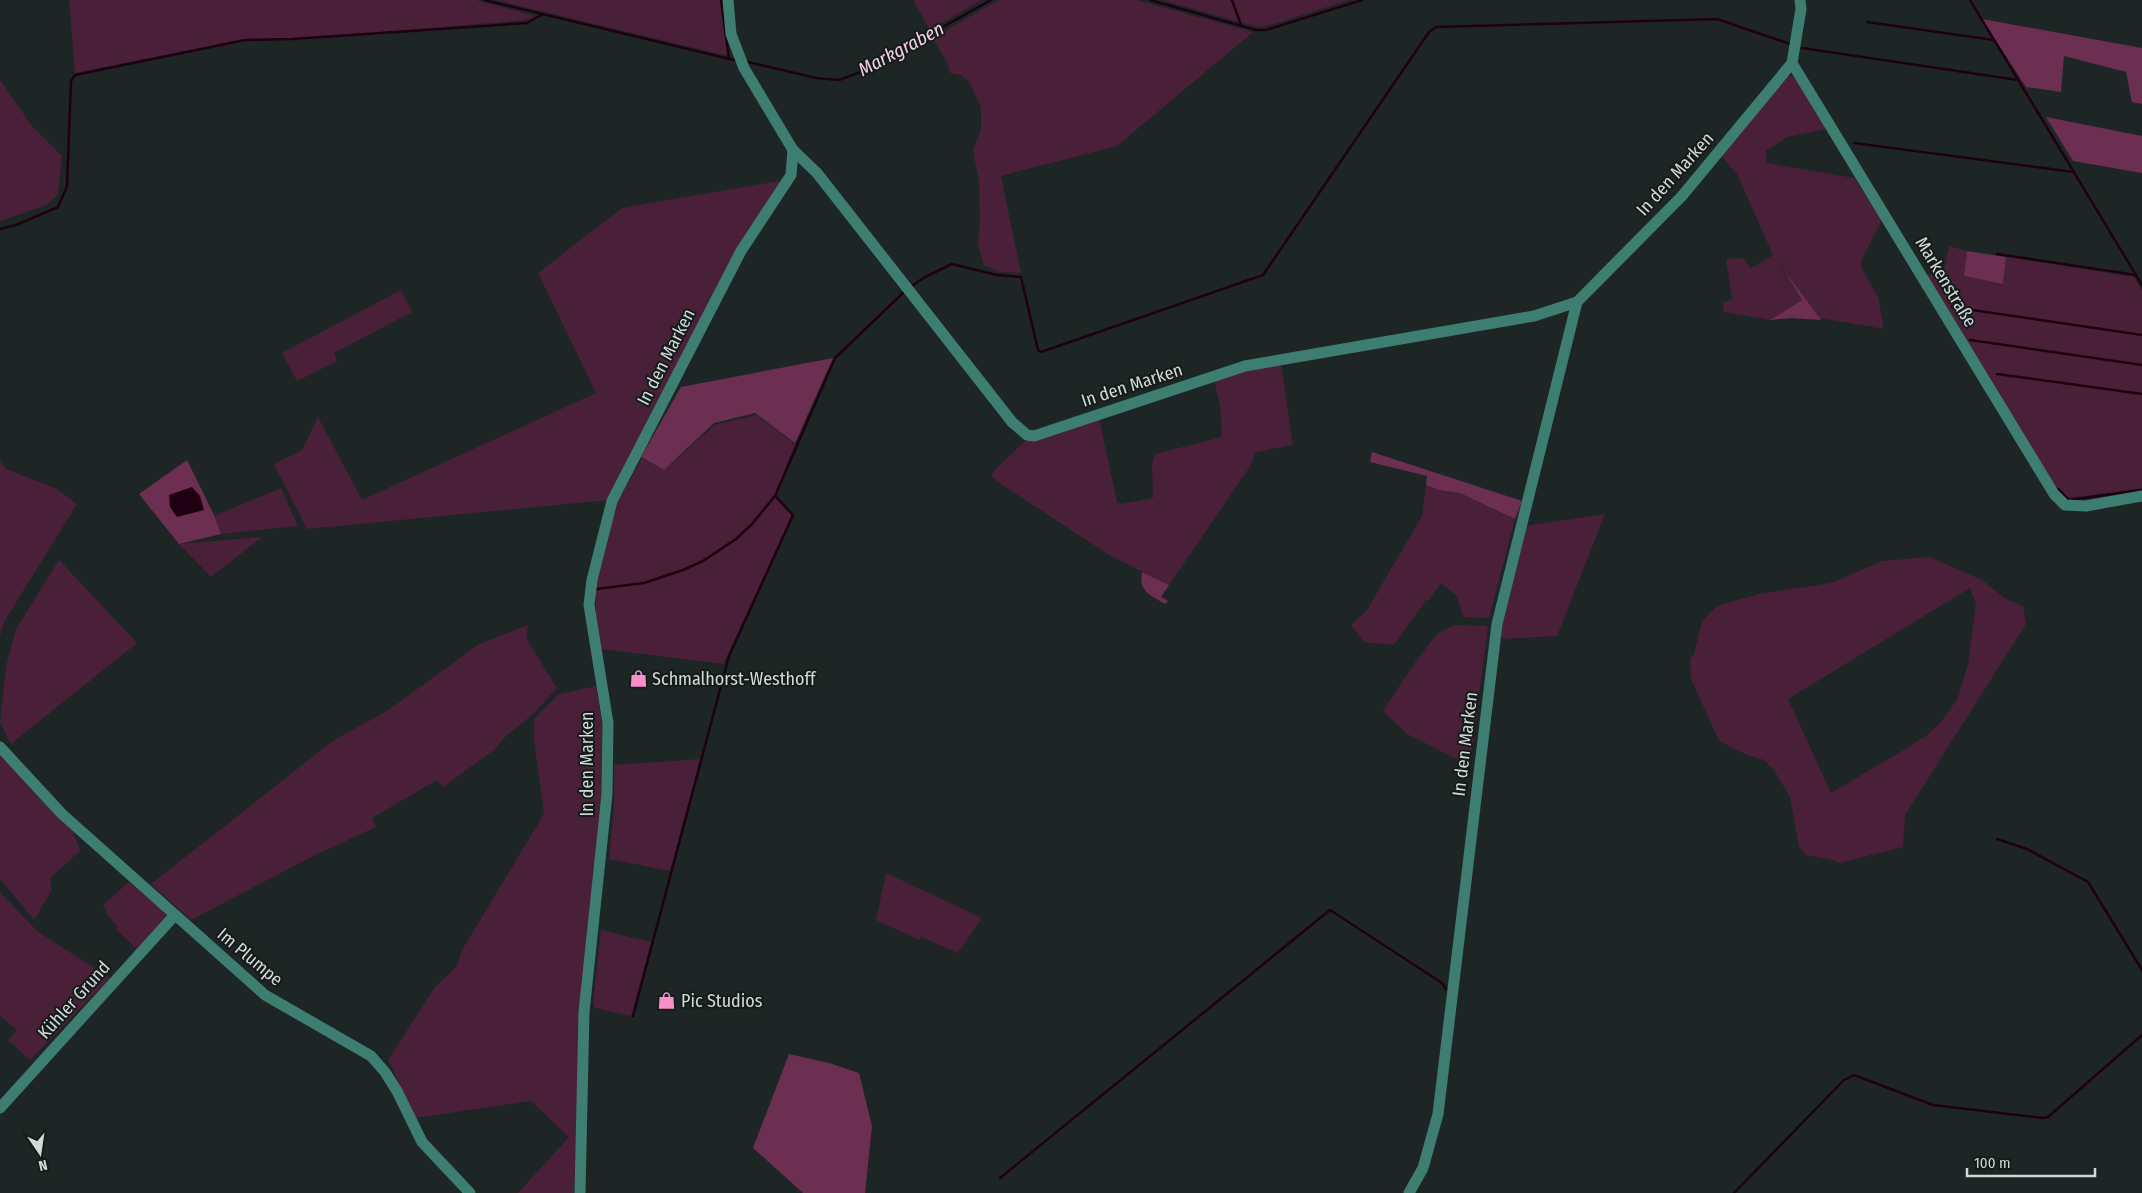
<svg xmlns="http://www.w3.org/2000/svg" width="2142" height="1193" font-family="'Fira Sans Condensed',sans-serif">
  <style>
    .green { fill: #492037; fill-rule: evenodd }
    .forest { fill: #6c2f52 }
    .water { fill: #1f0011 }
    .lines { fill: none; stroke-linecap: round; stroke-linejoin: round }
    .stream { stroke: #1f0011; stroke-width: 2.5 }
    .minor { stroke: #3d7e71; stroke-width: 11 }
    .labels { text-anchor: middle; dominant-baseline: central; stroke-width: 4; stroke-linejoin: round; paint-order: stroke }
    .street-label { font-size: 18px; fill: #d3d9d8; stroke: #141c1a }
    .poi-label { font-size: 18px; fill: #d3d9d8; stroke: #141c1a; text-anchor: start }
    .water-label { font-size: 19px; font-style: italic; fill: #f6cee2; stroke: #141c1a }
  </style>
  <rect width="100%" height="100%" fill="#1d2624"/>
  <g class="green">
    <path d="M 69,0 L 476,0 L 535,16 L 525,20 L 293,40 L 245,39 L 75,73 Z"/>
    <path d="M 496,0 L 720,0 L 727,55 L 719,54 Z"/>
    <path d="M 913,0 L 981,0 L 930,30 Z"/>
    <path d="M 999,0 L 1136,0 L 1253,32 L 1117,146 L 1001,176 L 1021,273 L 999,272 L 984,265 L 978,245 L 980,221 L 979,183 L 973,150 L 981,129 L 981,107 L 969,82 L 961,75 L 950,73 L 948,64 L 932,38 Z"/>
    <path d="M 1162,0 L 1349,0 L 1274,24 L 1258,27 Z"/>
    <path d="M 1791,76 L 1797,78 L 1826,129 L 1787,137 L 1766,151 L 1767,163 L 1854,178 L 1882,220 L 1861,261 L 1862,269 L 1878,297 L 1884,329 L 1820,318 L 1779,264 L 1802,300 L 1770,320 L 1724,312 L 1723,302 L 1732,300 L 1726,259 L 1743,258 L 1751,268 L 1773,255 L 1737,174 L 1721,156 L 1785,77 Z"/>
    <path d="M 0,80 L 32,126 L 62,156 L 58,194 L 47,205 L 0,221 Z"/>
    <path d="M 785,180 L 609,500 L 307,529 L 274,464 L 302,450 L 318,417 L 362,500 L 596,393 L 538,273 L 622,208 Z"/>
    <path d="M 1949,246 L 1967,251 L 1964,276 L 2003,284 L 2006,257 L 2134,277 L 2142,291 L 2142,488 L 2068,498 L 2055,488 L 1925,274 L 1943,276 Z"/>
    <path d="M 401,290 L 412,312 L 334,353 L 337,361 L 297,381 L 282,353 Z"/>
    <path d="M 1281,363 L 1293,445 L 1256,452 L 1251,465 L 1169,585 L 1109,555 L 995,480 L 992,476 L 993,472 L 1028,438 L 1099,418 L 1117,502 L 1121,504 L 1153,498 L 1152,464 L 1155,454 L 1222,437 L 1220,406 L 1214,379 Z"/>
    <path d="M 756,415 L 795,444 L 775,496 L 793,515 L 723,664 L 601,649 L 596,625 L 596,590 L 599,566 L 617,503 L 642,458 L 664,470 L 715,425 Z"/>
    <path d="M 0,461 L 6,469 L 57,489 L 77,504 L 5,620 L 0,636 Z"/>
    <path d="M 1426,485 L 1439,490 L 1460,493 L 1515,519 L 1489,618 L 1463,617 L 1456,595 L 1441,583 L 1429,600 L 1426,600 L 1394,645 L 1364,642 L 1351,625 L 1367,610 L 1422,516 Z"/>
    <path d="M 281,488 L 298,526 L 221,534 L 214,516 Z"/>
    <path d="M 1605,514 L 1557,636 L 1504,639 L 1499,634 L 1525,526 Z"/>
    <path d="M 262,537 L 211,577 L 179,544 Z"/>
    <path d="M 1930,557 L 1982,580 L 2006,599 L 2023,606 L 2026,624 L 1905,815 L 1903,847 L 1839,863 L 1834,860 L 1806,855 L 1799,847 L 1790,797 L 1774,770 L 1764,760 L 1747,755 L 1719,741 L 1691,679 L 1690,659 L 1694,654 L 1702,621 L 1717,606 L 1759,594 L 1831,583 L 1882,561 ZM 1970,588 L 1976,603 L 1968,664 L 1958,698 L 1941,722 L 1927,735 L 1907,748 L 1831,793 L 1788,699 Z"/>
    <path d="M 59,560 L 137,643 L 11,744 L 0,722 L 6,667 L 16,629 Z"/>
    <path d="M 528,625 L 526,638 L 557,688 L 532,715 L 507,735 L 494,750 L 443,787 L 437,780 L 372,818 L 376,827 L 313,856 L 191,920 L 151,884 L 334,740 L 387,711 L 479,644 Z"/>
    <path d="M 1454,625 L 1488,626 L 1470,766 L 1407,734 L 1383,711 L 1416,661 L 1437,634 Z"/>
    <path d="M 596,686 L 602,725 L 603,791 L 581,1012 L 574,1193 L 518,1193 L 569,1137 L 531,1101 L 416,1118 L 388,1060 L 435,987 L 457,966 L 462,950 L 544,814 L 534,740 L 534,719 L 559,694 Z"/>
    <path d="M 0,754 L 73,831 L 80,851 L 50,878 L 52,890 L 34,920 L 0,879 Z"/>
    <path d="M 700,759 L 670,871 L 609,859 L 614,805 L 614,765 Z"/>
    <path d="M 886,873 L 982,918 L 958,953 L 921,937 L 920,940 L 876,920 Z"/>
    <path d="M 129,882 L 166,913 L 165,920 L 137,949 L 116,929 L 118,926 L 106,914 L 107,911 L 103,905 Z"/>
    <path d="M 0,892 L 37,931 L 110,978 L 30,1060 L 8,1040 L 17,1030 L 0,1016 Z"/>
    <path d="M 601,930 L 651,942 L 631,1016 L 595,1008 L 593,1004 Z"/>
  </g>
  <g class="forest">
    <path d="M 1982,19 L 2142,48 L 2142,104 L 2132,102 L 2126,72 L 2064,56 L 2061,92 L 2026,87 Z"/>
    <path d="M 2046,117 L 2142,136 L 2142,173 L 2073,161 Z"/>
    <path d="M 1967,251 L 2006,257 L 2003,284 L 1964,276 Z"/>
    <path d="M 1783,269 L 1820,318 L 1821,320 L 1791,318 L 1770,320 L 1802,300 Z"/>
    <path d="M 833,358 L 795,443 L 755,413 L 714,423 L 664,470 L 641,457 L 681,387 Z"/>
    <path d="M 1372,452 L 1522,501 L 1515,519 L 1460,493 L 1439,490 L 1426,485 L 1427,476 L 1370,462 Z"/>
    <path d="M 187,460 L 214,515 L 221,534 L 179,544 L 139,494 Z"/>
    <path d="M 1142,572 L 1169,585 L 1161,597 L 1168,601 L 1165,604 C 1149,594 1139,592 1142,572 Z"/>
    <path d="M 789,1054 L 829,1063 L 859,1073 L 872,1126 L 865,1193 L 803,1193 L 753,1148 Z"/>
  </g>
  <path class="water" d="M 192,487 L 200,496 L 204,510 L 177,517 L 170,507 L 169,495 Z"/>
  <g class="lines">
    <g class="stream">
      <path d="M 484,0 L 734,60"/>
      <path d="M 721,0 L 729,58"/>
      <path d="M 1150,0 L 1256,30 L 1266,30 L 1362,0"/>
      <path d="M 1232,0 L 1241,25"/>
      <path d="M 1970,0 L 2142,285"/>
      <path d="M 1867,22 L 1994,40"/>
      <path d="M 1802,48 L 2018,80"/>
      <path d="M 748,62 L 816,78 L 839,80 L 866,70 L 991,0"/>
      <path d="M 1854,143 L 2074,172"/>
      <path d="M 0,229 L 16,225 L 58,207 L 67,186 L 71,81 L 75,75 L 245,40 L 292,39 L 527,23 L 543,14"/>
      <path d="M 1997,254 L 2136,275"/>
      <path d="M 913,285 L 925,277 L 952,264 L 997,275 L 1021,277 L 1038,350 L 1041,352 L 1263,275 L 1429,32 L 1436,27 L 1717,19 L 1790,44"/>
      <path d="M 1952,307 L 2142,335"/>
      <path d="M 1970,340 L 2142,365"/>
      <path d="M 1997,374 L 2142,394"/>
      <path d="M 2058,489 L 2069,500 L 2142,490"/>
      <path d="M 596,589 L 644,583 L 683,570 L 703,561 L 736,539 L 752,524 L 775,496 L 835,358 L 904,292"/>
      <path d="M 1997,839 L 2027,849 L 2088,882 L 2142,970"/>
      <path d="M 633,1016 L 729,656 L 793,515 L 775,496"/>
      <path d="M 1000,1178 L 1330,910 L 1442,983 L 1446,989"/>
      <path d="M 1734,1193 L 1844,1080 L 1854,1075 L 1933,1105 L 2043,1118 L 2048,1117 L 2142,1035"/>
    </g>
    <g class="minor">
      <path d="M 728,0 L 731,34 L 744,68 L 793,150 L 817,173 L 1012,422 L 1027,435 L 1034,436 L 1245,366 L 1534,316 L 1577,302 L 1682,196 L 1792,63"/>
      <path d="M 1800,0 L 1801,9 L 1792,63 L 2054,494 L 2065,505 L 2086,506 L 2142,496"/>
      <path d="M 0,747 L 62,814 L 265,995 L 371,1056 L 385,1072 L 397,1091 L 422,1142 L 470,1193"/>
      <path d="M 0,1108 L 174,916"/>
      <path d="M 580,1193 L 584,1012 L 607,794 L 608,723 L 589,605 L 592,580 L 612,501 L 741,251 L 791,175 L 793,150"/>
      <path d="M 1409,1193 L 1423,1168 L 1438,1114 L 1497,624 L 1577,302"/>
    </g>
  </g>
  <defs>
    <symbol id="shop-bare" viewBox="-9 -9 18 18"><path d="M-5-2.5h2.3a2.7 3.5 0 0 1 5.4 0H5L5.5 6h-11ZM-1.5-2.5h3a1.5 2.3 0 0 0-3 0Z" fill="#f98fc9" stroke="#141c1a" stroke-width="2.5" paint-order="stroke"/></symbol>
  </defs>
  <g fill-rule="evenodd">
    <use href="#shop-bare" x="626" y="666" width="25" height="25"/>
    <use href="#shop-bare" x="654" y="988" width="25" height="25"/>
  </g>
  <g class="labels">
    <g class="street-label">
      <text transform="translate(1675 174) rotate(-48)">In den Marken</text>
      <text transform="translate(1946 282) rotate(59)">Markenstraße</text>
      <text transform="translate(666 357) rotate(-63)">In den Marken</text>
      <text transform="translate(1132 385) rotate(-18)">In den Marken</text>
      <text transform="translate(1465 744) rotate(-83)">In den Marken</text>
      <text transform="translate(587 764) rotate(-90)">In den Marken</text>
      <text transform="translate(250 957) rotate(40)">Im Plumpe</text>
      <text transform="translate(74 1000) rotate(-48)">Kühler Grund</text>
    </g>
    <g class="poi-label">
      <text x="652" y="679">Schmalhorst-Westhoff</text>
      <text x="681" y="1001">Pic Studios</text>
    </g>
    <g class="water-label">
      <text transform="translate(901 49) rotate(-28)">Markgraben</text>
    </g>
  </g>
  <g transform="translate(40 1153) rotate(167)" stroke="#141c1a" stroke-width="4" paint-order="stroke">
  <path d="M0-4L9 19L0 12L-9 19Z" fill="#d3d9d8"/>
  <text y="-8" font-size="14" font-weight="bold" text-anchor="middle" fill="#d3d9d8">N</text>
  </g>
  <path d="M1967 1168v8h128v-8" fill="none" stroke="#d3d9d8" stroke-width="2.5"/>
  <text x="1974" y="1168" font-size="15" fill="#d3d9d8" stroke="#141c1a" stroke-width="4" paint-order="stroke">100 m</text>
</svg>
